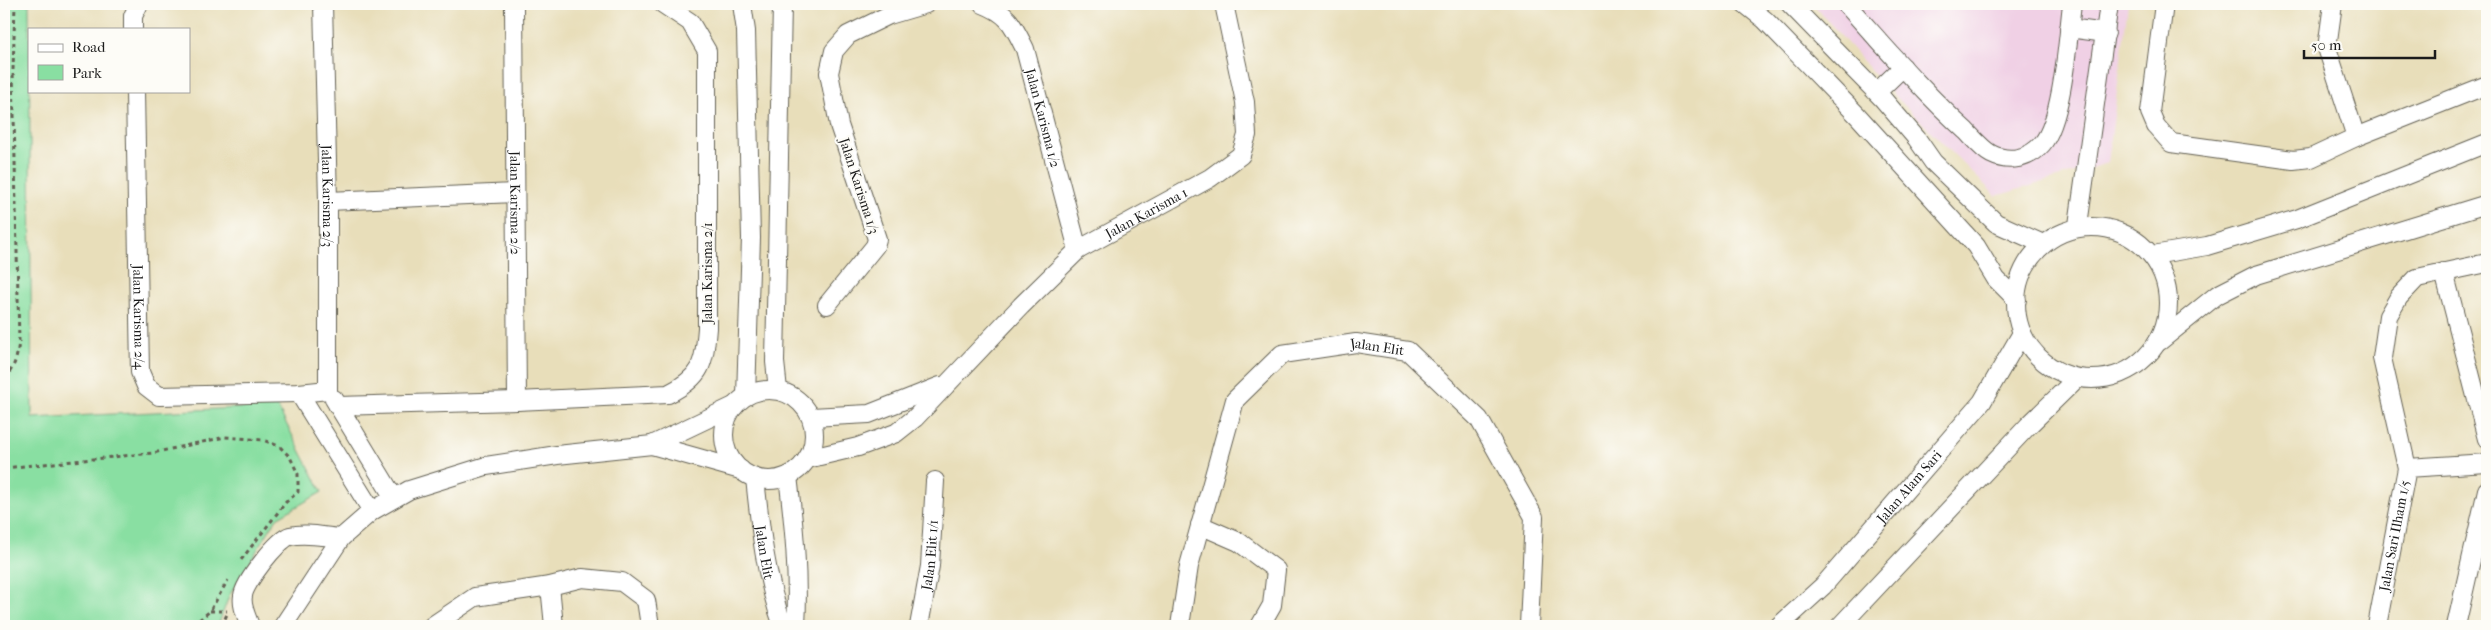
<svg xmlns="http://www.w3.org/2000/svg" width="2491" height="630" font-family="'IM FELL French Canon',serif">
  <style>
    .built { fill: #f0d0e5 }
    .green { fill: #89dfa2; stroke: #527e5f }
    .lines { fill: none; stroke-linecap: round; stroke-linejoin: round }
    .minor-casing { stroke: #636053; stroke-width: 20 }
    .path { stroke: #636053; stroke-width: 3; stroke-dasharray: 4 4; stroke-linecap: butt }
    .minor { stroke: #fff; stroke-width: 18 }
    .labels { text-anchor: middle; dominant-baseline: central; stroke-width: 4.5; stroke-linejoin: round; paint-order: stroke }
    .street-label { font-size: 14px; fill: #1c1c1c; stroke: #fdfcf7 }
  </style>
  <rect width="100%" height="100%" fill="#fdfcf7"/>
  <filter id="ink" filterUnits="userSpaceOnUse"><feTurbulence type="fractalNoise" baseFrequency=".02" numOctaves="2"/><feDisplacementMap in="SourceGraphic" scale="10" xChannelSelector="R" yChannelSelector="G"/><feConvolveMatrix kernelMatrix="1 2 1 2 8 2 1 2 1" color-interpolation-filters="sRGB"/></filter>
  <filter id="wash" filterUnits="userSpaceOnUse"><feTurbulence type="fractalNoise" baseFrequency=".0096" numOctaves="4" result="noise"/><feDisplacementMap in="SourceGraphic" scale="20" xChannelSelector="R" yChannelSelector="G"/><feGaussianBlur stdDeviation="1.12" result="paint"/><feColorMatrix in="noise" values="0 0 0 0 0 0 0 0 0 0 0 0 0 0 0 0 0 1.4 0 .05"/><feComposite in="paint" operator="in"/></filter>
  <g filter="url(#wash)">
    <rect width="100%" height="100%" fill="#e8deba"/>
    <path class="built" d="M 1813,4 L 2128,4 L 2108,163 L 1996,196 L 1885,86 Z"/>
    <path class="green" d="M 4,4 L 29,4 L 32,418 L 277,406 L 322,492 L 277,518 L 229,596 L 218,626 L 4,626 Z"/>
  </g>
  <g filter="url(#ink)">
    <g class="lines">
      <defs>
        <g id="minor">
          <path id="s1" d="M 323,4 L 328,201 L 328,390"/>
          <path id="s2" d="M 514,4 L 517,401"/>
          <path d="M 742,4 L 746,31 L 751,238 L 746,396"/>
          <path id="s3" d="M 983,4 C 1009,14 1013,25 1025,49 L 1078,250"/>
          <path d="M 1745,4 L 1765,20 L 1857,115 L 1976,246 L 1996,279 L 2017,300"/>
          <path d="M 1790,4 L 1882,98 L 1917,139 L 1933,162 L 1996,223 L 2043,244"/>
          <path d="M 1846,4 C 1885,47 1923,92 1966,131 C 1973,138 1982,149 1991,154 C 2009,163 2029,159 2042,144 C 2063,120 2068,36 2072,4"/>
          <path d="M 2164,4 L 2150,112 L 2156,126 L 2171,143 L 2293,160 L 2311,158 L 2356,137 L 2487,85"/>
          <path d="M 2333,4 L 2327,48 L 2356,137"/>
          <path d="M 2069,28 L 2106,33"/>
          <path d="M 133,29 L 133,16 L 139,4"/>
          <path id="s4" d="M 135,91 L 140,372 L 146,386 L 159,396 L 299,393 L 328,390"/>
          <path d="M 1877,92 L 1903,67"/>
          <path d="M 328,201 L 515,193"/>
          <path d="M 2078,225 L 2109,4"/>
          <circle cx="2092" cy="303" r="76"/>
          <path d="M 2153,255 L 2207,246 L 2297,219 L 2487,143"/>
          <path d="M 2444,272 L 2487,439"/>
          <path d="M 827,305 L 875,246 L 877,239 L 839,125 L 829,73 L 834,51 L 848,35 L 889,15 L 926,4"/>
          <path d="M 2160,341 L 2217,295 L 2256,275 L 2487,204"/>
          <path d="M 778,390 L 775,362 L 782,4"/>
          <circle cx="769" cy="435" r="45"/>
          <path d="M 299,393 L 372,511"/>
          <path d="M 334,399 L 394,498"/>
          <path d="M 338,406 L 517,401 L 668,394 C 702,377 704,364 707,328 L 707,51 L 690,22 L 663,4"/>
          <path d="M 811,417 L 869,414 L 940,386"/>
          <path d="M 652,445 L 741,470"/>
          <path id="s5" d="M 807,459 L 858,447 L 896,433 L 915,418 L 1021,306 L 1078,250 L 1210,178 L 1241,155 L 1247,135 L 1245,102 L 1224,4"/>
          <path d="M 2407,468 L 2487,463"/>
          <path d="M 788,476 C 794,526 799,576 796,626"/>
          <path id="s6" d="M 755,478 C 760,527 766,580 783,626"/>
          <path d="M 1200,525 L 1239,542 L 1276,570 L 1272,605 L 1260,626"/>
          <path d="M 550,586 L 554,626"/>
          <path d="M 250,626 C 247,617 241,606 243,596 C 244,583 278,539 290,536 C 306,532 325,537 341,538"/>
          <path d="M 283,626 L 341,538 L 372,511 L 409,490 L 486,466 L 557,455 L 652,445 L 734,406"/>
          <path d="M 432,626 L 475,597 L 550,586 L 582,578 L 622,582 L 646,600 L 650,626"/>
          <path id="s7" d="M 919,626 L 930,566 L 935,481"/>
          <path id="s8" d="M 1180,626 L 1189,566 L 1235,400 L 1282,354 L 1356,343 L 1408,351 L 1479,419 L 1534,517 L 1529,626"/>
          <path id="s9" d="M 1779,626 L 1823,586 L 1982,402 L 2022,333"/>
          <path d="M 1840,626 L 2028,426 L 2077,378"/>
          <path id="s10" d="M 2377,626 L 2407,468 L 2382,358 L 2388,316 L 2399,297 L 2417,278 L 2487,263"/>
          <path d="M 2456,626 L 2487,490"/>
        </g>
      </defs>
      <use href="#minor" class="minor-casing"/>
      <g class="path">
        <path d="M 4,378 C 15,368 17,357 19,342 L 13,70 L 15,4"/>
        <path d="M 4,468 L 153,453 L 225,437 L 263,440 L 279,446 L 290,457 L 298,474 L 298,492 L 286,502 L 241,560"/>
        <path d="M 210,611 L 227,611"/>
        <path d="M 177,626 L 193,625 L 210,611 L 228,580"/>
        <path d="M 222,626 L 227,614"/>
      </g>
      <use href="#minor" class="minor"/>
    </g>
  </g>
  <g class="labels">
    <g class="street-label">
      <text stroke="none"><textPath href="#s3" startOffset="135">Jalan Karisma 1/2</textPath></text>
      <text transform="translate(859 186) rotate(72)">Jalan Karisma 1/3</text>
      <text stroke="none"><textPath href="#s1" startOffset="192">Jalan Karisma 2/3</textPath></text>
      <text stroke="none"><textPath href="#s2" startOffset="199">Jalan Karisma 2/2</textPath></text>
      <text stroke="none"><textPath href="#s5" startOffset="429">Jalan Karisma 1</textPath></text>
      <text transform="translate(707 273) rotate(-90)">Jalan Karisma 2/1</text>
      <text stroke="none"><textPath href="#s4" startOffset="226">Jalan Karisma 2/4</textPath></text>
      <text stroke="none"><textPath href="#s8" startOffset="395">Jalan Elit</textPath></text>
      <text stroke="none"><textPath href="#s9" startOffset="191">Jalan Alam Sari</textPath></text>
      <text stroke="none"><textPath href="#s10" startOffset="92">Jalan Sari Ilham 1/5</textPath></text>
      <text stroke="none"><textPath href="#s6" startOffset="75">Jalan Elit</textPath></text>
      <text stroke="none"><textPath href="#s7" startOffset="72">Jalan Elit 1/1</textPath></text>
    </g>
  </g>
  <rect width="2491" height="630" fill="none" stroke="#fdfcf7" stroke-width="20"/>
  <rect x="28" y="28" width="162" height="65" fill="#fdfcf7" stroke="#a3a29f"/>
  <rect x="38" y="44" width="25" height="8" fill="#ffffff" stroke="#a3a29f"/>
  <text x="72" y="52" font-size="15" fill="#1c1c1c">Road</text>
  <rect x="38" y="65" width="25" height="15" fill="#89dfa2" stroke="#a3a29f"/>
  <text x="72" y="78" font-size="15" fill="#1c1c1c">Park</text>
  <path d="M2304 50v8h131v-8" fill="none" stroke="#1c1c1c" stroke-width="2.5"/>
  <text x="2311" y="50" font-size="15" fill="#1c1c1c" stroke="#fdfcf7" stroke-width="4" paint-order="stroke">50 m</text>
</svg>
